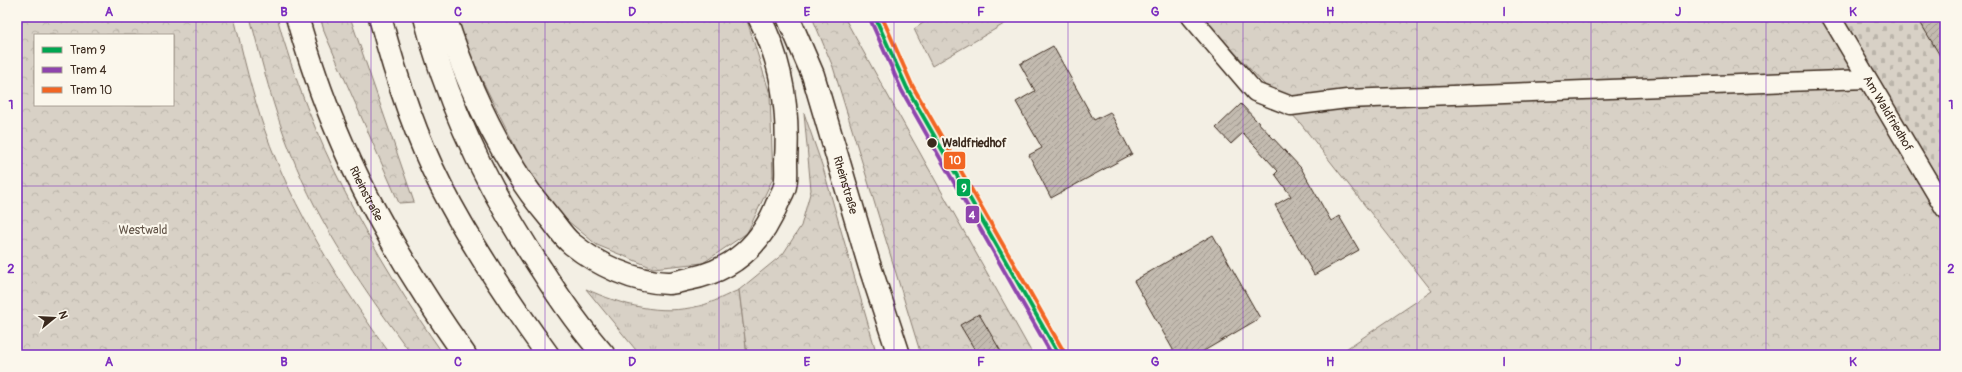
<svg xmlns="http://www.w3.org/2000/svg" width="1962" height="372" font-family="Pangolin,sans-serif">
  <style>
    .grass { fill: url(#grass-tufts); stroke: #8a7e72 }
    .forest { fill: url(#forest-crowns); stroke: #8a7e72; fill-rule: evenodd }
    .cemetery { fill: url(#cemetery-stones); stroke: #8a7e72 }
    .building { fill: url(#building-hatch); stroke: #3b2a1e }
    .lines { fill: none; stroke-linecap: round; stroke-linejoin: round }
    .minor-casing { stroke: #3b2a1e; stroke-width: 21 }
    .primary-casing { stroke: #3b2a1e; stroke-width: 25 }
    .motorway-casing { stroke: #3b2a1e; stroke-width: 25 }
    .minor { stroke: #fbf7ec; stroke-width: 18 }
    .primary { stroke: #fbf7ec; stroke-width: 22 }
    .motorway { stroke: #fbf7ec; stroke-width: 22 }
    .tram-1-casing { stroke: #fbf7ec; stroke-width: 7 }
    .tram-2-casing { stroke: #fbf7ec; stroke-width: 7 }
    .tram-3-casing { stroke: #fbf7ec; stroke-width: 7 }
    .tram-1 { stroke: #00a651; stroke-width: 4 }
    .tram-2 { stroke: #8e44ad; stroke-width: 4 }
    .tram-3 { stroke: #f26522; stroke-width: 4 }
    .grid { fill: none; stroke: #7b2cbf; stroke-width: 1; stroke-opacity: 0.55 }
    .stop-dot { fill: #3b2a1e; stroke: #fbf7ec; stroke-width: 1.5 }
    .labels { text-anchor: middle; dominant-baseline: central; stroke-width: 4; stroke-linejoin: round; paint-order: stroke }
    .street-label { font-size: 12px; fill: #3b2a1e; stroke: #fbf7ec }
    .stop-label { font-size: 12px; font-weight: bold; fill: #3b2a1e; stroke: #fbf7ec; text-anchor: start }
    .park-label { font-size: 12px; fill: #625448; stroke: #fbf7ec }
    .line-badge { stroke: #fbf7ec; stroke-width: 1.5 }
    .badge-label { font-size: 11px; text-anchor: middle; font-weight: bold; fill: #fff }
    .neatline { fill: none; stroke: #7b2cbf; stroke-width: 1.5 }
    .grid-label { font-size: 13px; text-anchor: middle; font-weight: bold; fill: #7b2cbf }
  </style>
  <defs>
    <pattern id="grass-tufts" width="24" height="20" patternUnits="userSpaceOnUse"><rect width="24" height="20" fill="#d8d1c6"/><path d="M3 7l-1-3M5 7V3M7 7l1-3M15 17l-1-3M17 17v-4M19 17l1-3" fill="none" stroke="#bab4aa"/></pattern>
    <pattern id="forest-crowns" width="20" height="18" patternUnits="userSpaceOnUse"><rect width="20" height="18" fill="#d8d1c6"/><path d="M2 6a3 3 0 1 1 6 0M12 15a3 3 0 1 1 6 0" fill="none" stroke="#bab4aa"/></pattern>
    <pattern id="cemetery-stones" width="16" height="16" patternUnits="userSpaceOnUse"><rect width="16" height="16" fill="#d8d1c6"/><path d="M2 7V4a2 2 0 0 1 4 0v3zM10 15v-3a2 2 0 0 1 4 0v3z" fill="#bab4aa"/></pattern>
    <pattern id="building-hatch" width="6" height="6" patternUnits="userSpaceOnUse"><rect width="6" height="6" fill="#c3bbb0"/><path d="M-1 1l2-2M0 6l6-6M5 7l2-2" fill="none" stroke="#a0988f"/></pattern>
  </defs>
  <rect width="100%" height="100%" fill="#f3efe4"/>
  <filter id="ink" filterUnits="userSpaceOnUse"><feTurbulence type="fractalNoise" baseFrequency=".025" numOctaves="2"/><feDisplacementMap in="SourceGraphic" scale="8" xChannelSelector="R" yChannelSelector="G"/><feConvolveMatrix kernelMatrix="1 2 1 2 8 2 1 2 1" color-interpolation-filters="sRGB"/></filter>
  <g filter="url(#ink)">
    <path class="grass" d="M 586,289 C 621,305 661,316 699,306 C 713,303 726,295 739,290 L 747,355 L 640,355 Z"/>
    <g class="forest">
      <path d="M 17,17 L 234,17 C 243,55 252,94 265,131 C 292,208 343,289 391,355 L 17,355 ZM 35,35 L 173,35 L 173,105 L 35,105 Z"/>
      <path d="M 250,17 L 277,17 C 310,139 371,252 444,355 L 412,355 C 366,292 319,226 291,153 C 273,109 262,62 250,17 Z"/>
      <path d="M 320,17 L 350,17 L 414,202 L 399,203 L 325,34 Z"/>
      <path d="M 457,17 L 746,17 L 770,94 L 773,178 L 747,233 L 703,263 L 653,268 L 597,245 L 563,217 L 528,172 L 466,48 Z"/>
      <path d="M 812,17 L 844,17 L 1033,355 L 921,355 L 833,67 Z"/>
      <path d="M 932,17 L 1016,17 L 932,66 L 914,29 Z"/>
      <path d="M 1202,17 L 1824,17 L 1945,227 L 1945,355 L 1337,355 L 1432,291 L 1301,124 Z"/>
      <path d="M 804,113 L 823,168 L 877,355 L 747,355 L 739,290 L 783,254 L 801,226 L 811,190 Z"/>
    </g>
    <path class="cemetery" d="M 1842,17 L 1945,17 L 1945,190 Z"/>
    <g class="building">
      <path d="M 1917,17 L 1945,17 L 1945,64 Z"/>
      <path d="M 1053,46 L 1094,120 L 1110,112 L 1132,154 L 1051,198 L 1029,155 L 1042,148 L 1016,102 L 1035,91 L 1020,64 Z"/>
      <path d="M 1241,104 L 1301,168 L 1331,221 L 1339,216 L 1359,250 L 1314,275 L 1275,205 L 1291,196 L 1275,174 L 1278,171 L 1243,133 L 1231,144 L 1216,128 Z"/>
      <path d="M 1213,235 L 1260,318 L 1197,355 L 1176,355 L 1134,281 Z"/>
      <path d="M 979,314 L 1003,355 L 978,355 L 960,325 Z"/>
    </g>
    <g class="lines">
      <defs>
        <g id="minor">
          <path d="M 1191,17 L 1255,92 L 1291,106 L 1347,99 L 1867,79"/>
          <path id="s1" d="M 1831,17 L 1945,209"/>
        </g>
        <g id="primary">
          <path id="s2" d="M 297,17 C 308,55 320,92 336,129 C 369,209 415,284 465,355"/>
          <path id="s3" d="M 788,17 L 813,75 L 869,264 L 899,355"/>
        </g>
        <g id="motorway">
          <path d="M 380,17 C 395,74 414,133 441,186 C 471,245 509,301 548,355"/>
          <path d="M 425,17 C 448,108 489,191 541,269 C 560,299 580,328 604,355"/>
          <path d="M 445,17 C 468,87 501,160 549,217 C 556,225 563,237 572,244 C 598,265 634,282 668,283 C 675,283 683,280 689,279 C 734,270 762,244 778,202 C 780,197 784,191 785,186 C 787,178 786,169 786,161 C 789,112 782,61 759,17"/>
        </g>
      </defs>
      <use href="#minor" class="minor-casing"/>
      <use href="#primary" class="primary-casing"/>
      <use href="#motorway" class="motorway-casing"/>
      <use href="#minor" class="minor"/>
      <use href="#primary" class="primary"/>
      <use href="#motorway" class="motorway"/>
      <defs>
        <path id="tram-1" d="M 875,17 L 907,88 L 1059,355"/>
        <path id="tram-2" d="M 870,19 L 902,91 L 1052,355"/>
        <path id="tram-3" d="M 882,17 L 912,85 L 1064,352"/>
      </defs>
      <use href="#tram-1" class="tram-1-casing"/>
      <use href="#tram-2" class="tram-2-casing"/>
      <use href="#tram-3" class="tram-3-casing"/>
      <use href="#tram-1" class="tram-1"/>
      <use href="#tram-2" class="tram-2"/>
      <use href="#tram-3" class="tram-3"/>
    </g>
  </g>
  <path class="grid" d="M 196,17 L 196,355M 371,17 L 371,355M 545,17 L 545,355M 719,17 L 719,355M 894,17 L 894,355M 1068,17 L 1068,355M 1243,17 L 1243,355M 1417,17 L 1417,355M 1591,17 L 1591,355M 1766,17 L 1766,355M 17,186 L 1945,186"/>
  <circle class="stop-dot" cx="932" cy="143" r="5.5"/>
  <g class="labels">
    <g class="street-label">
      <text stroke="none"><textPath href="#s1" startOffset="112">Am Waldfriedhof</textPath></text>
      <text stroke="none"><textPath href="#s3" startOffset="178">Rheinstraße</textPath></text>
      <text stroke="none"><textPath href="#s2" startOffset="190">Rheinstraße</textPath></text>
    </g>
    <g class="stop-label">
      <text x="942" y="143">Waldfriedhof</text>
    </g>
    <g class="park-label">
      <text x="143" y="230">Westwald</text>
    </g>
  </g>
  <g class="line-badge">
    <rect x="943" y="151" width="23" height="19" rx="4" fill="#f26522"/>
    <rect x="956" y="178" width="15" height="19" rx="4" fill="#00a651"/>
    <rect x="965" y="205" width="15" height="19" rx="4" fill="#8e44ad"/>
  </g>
  <g class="badge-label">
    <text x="955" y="164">10</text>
    <text x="964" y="192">9</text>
    <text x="972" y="219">4</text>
  </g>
  <rect width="1962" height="372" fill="none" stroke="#fbf7ec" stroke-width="44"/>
  <rect x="34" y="34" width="140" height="72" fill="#fbf7ec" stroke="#aea59a"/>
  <rect x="42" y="47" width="20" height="6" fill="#00a651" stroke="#aea59a"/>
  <text x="70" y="54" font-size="12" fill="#3b2a1e">Tram 9</text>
  <rect x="42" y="67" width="20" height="6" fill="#8e44ad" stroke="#aea59a"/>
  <text x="70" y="74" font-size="12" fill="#3b2a1e">Tram 4</text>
  <rect x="42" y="87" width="20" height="6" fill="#f26522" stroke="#aea59a"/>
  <text x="70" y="94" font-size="12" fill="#3b2a1e">Tram 10</text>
  <g transform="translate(54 318) rotate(72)" stroke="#fbf7ec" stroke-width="3" paint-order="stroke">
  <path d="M0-3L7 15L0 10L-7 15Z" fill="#3b2a1e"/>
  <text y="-6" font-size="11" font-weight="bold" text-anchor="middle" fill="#3b2a1e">N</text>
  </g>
  <rect x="22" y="22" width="1918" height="328" class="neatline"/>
  <g class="grid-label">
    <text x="109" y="16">A</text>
    <text x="284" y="16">B</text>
    <text x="458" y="16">C</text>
    <text x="632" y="16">D</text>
    <text x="807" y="16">E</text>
    <text x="981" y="16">F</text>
    <text x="1155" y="16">G</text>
    <text x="1330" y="16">H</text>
    <text x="1504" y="16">I</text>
    <text x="1678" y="16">J</text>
    <text x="1853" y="16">K</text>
    <text x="11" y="109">1</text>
    <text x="1951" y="109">1</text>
    <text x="11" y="273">2</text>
    <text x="1951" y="273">2</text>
    <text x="109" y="366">A</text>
    <text x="284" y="366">B</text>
    <text x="458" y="366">C</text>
    <text x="632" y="366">D</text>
    <text x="807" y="366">E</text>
    <text x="981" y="366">F</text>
    <text x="1155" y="366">G</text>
    <text x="1330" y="366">H</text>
    <text x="1504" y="366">I</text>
    <text x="1678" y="366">J</text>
    <text x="1853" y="366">K</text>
  </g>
</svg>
